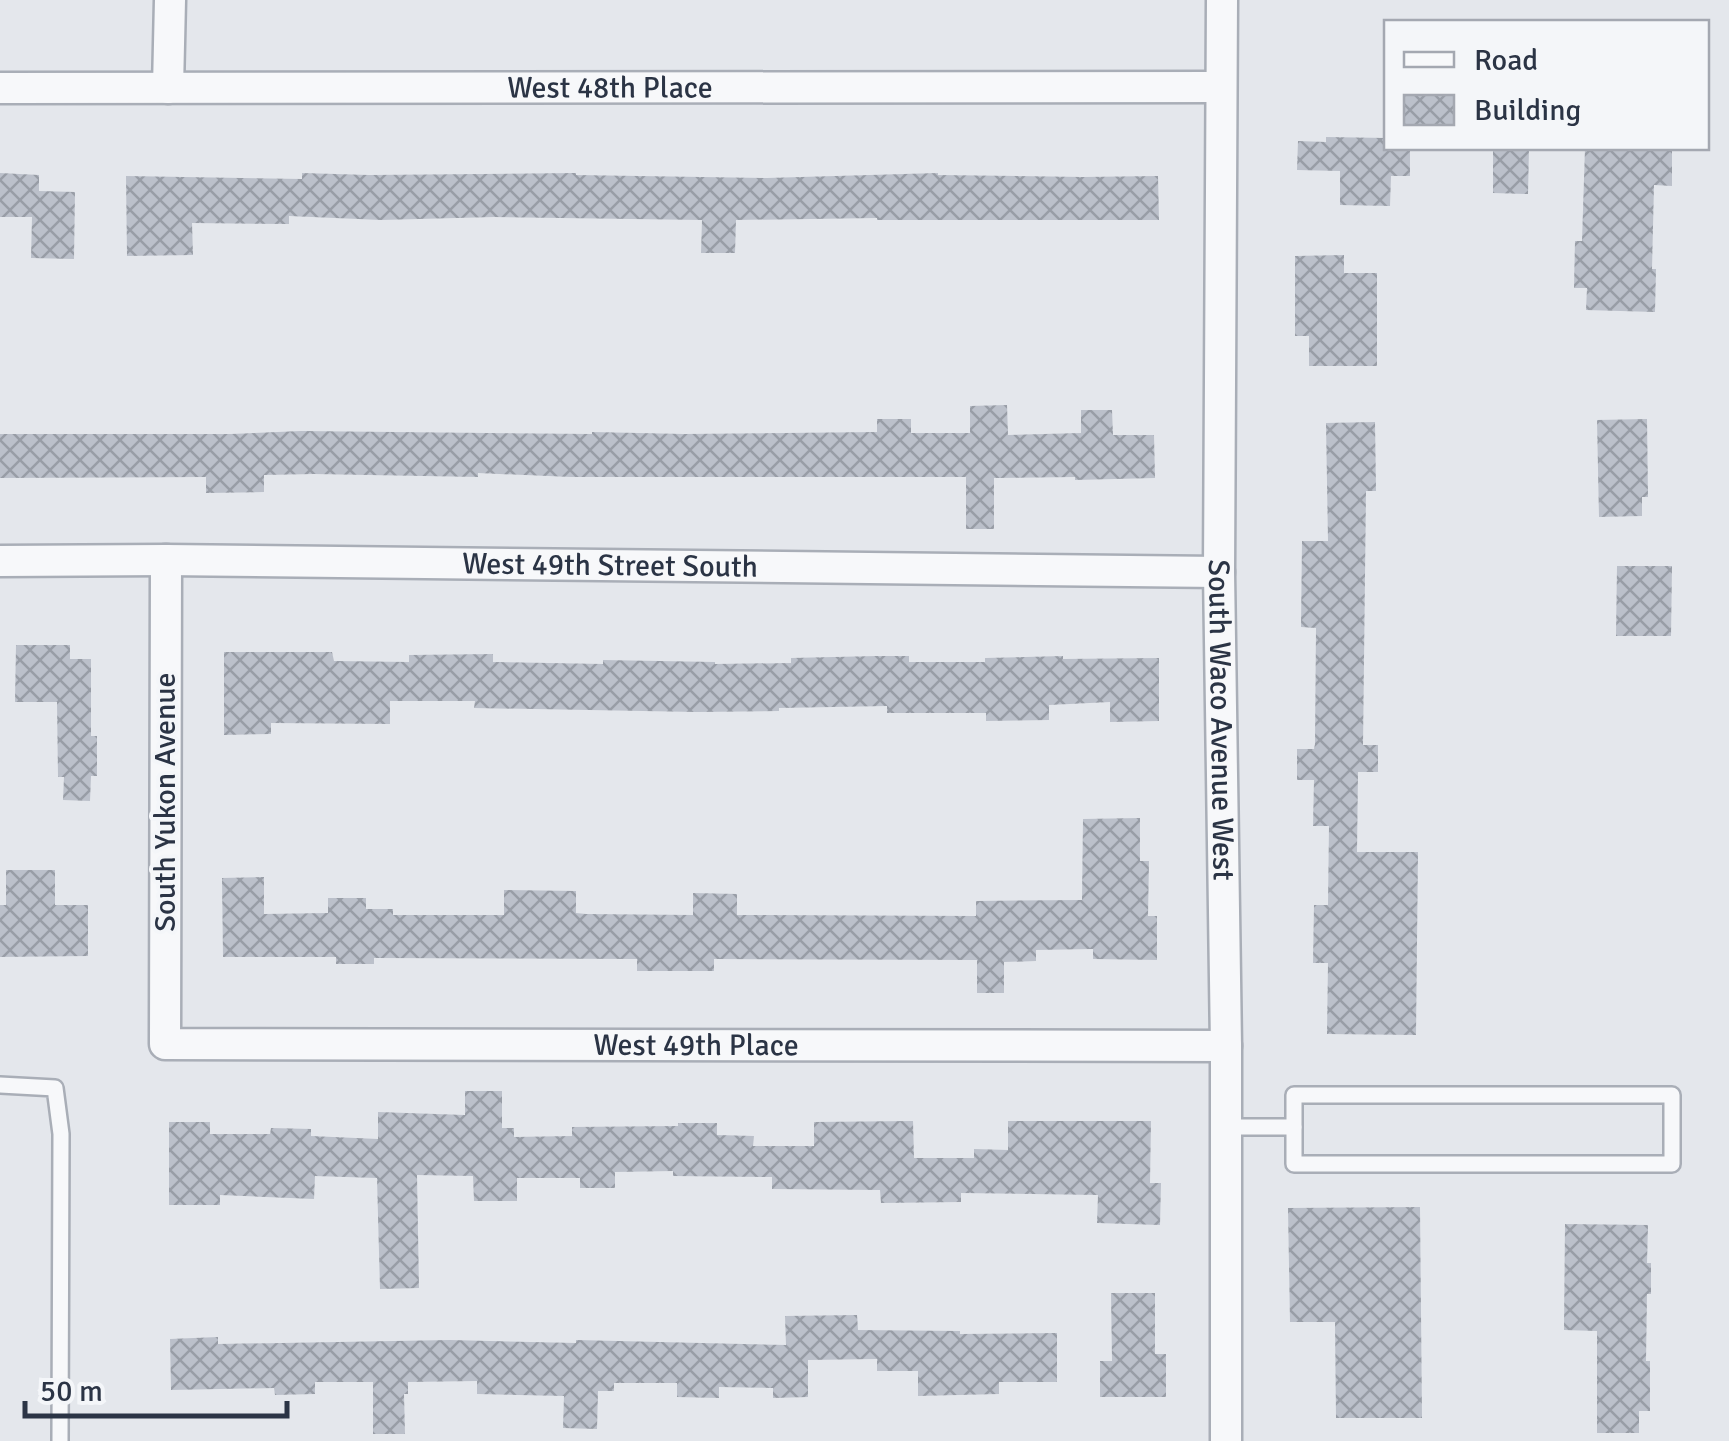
<svg xmlns="http://www.w3.org/2000/svg" width="1729" height="1441" font-family="Signika,sans-serif">
  <style>
    .building { fill: url(#building-cross-hatch) }
    .lines { fill: none; stroke-linecap: round; stroke-linejoin: round }
    .lane-casing { stroke: #a9aeb7; stroke-width: 20 }
    .street-casing { stroke: #a9aeb7; stroke-width: 35 }
    .lane { stroke: #f7f8fa; stroke-width: 15 }
    .street { stroke: #f7f8fa; stroke-width: 30 }
    .labels { text-anchor: middle; dominant-baseline: central; stroke-width: 8; stroke-linejoin: round; paint-order: stroke }
    .street-label { font-size: 30px; fill: #2b3445; stroke: #f4f6f9 }
  </style>
  <defs>
    <pattern id="building-cross-hatch" width="8" height="8" patternUnits="userSpaceOnUse" patternTransform="scale(2.5)"><rect width="8" height="8" fill="#bbc0ca"/><path d="M0 0l8 8M0 8l8-8" fill="none" stroke="#989da6"/></pattern>
  </defs>
  <rect width="100%" height="100%" fill="#e4e7ec"/>
  <g class="building">
    <path d="M 1326,137 L 1386,138 L 1386,148 L 1410,148 L 1410,176 L 1391,176 L 1390,206 L 1340,205 L 1340,171 L 1297,170 L 1298,141 L 1326,142 Z"/>
    <path d="M 1493,148 L 1529,148 L 1528,194 L 1493,193 Z"/>
    <path d="M 1585,148 L 1672,148 L 1672,186 L 1654,185 L 1652,269 L 1656,269 L 1655,312 L 1586,310 L 1587,288 L 1574,288 L 1575,241 L 1582,241 Z"/>
    <path d="M 0,173 L 39,175 L 39,191 L 75,192 L 74,259 L 31,258 L 32,217 L 0,217 Z"/>
    <path d="M 302,173 L 369,175 L 576,173 L 576,175 L 767,178 L 938,173 L 938,175 L 1083,177 L 1158,176 L 1159,220 L 877,220 L 877,218 L 736,220 L 735,253 L 701,253 L 702,220 L 494,217 L 381,220 L 289,216 L 289,224 L 192,223 L 193,255 L 127,256 L 126,176 L 302,179 Z"/>
    <path d="M 1344,255 L 1344,273 L 1377,273 L 1377,366 L 1309,366 L 1309,336 L 1295,336 L 1295,256 Z"/>
    <path d="M 1007,405 L 1008,435 L 1081,433 L 1081,410 L 1112,410 L 1113,435 L 1154,435 L 1155,478 L 1075,480 L 1075,477 L 994,478 L 994,529 L 966,529 L 966,477 L 571,477 L 478,473 L 478,477 L 314,474 L 264,475 L 264,492 L 206,493 L 206,477 L 0,478 L 0,434 L 231,434 L 301,431 L 592,434 L 592,432 L 684,434 L 877,432 L 877,419 L 911,419 L 911,433 L 970,433 L 970,406 Z"/>
    <path d="M 1647,419 L 1648,497 L 1642,497 L 1642,516 L 1599,517 L 1597,420 Z"/>
    <path d="M 1375,422 L 1376,491 L 1366,491 L 1363,745 L 1378,745 L 1378,772 L 1358,772 L 1357,852 L 1418,852 L 1416,1035 L 1327,1034 L 1328,963 L 1313,963 L 1314,905 L 1328,905 L 1329,826 L 1313,826 L 1314,780 L 1297,780 L 1297,749 L 1314,749 L 1315,744 L 1316,628 L 1301,627 L 1302,541 L 1328,541 L 1326,423 Z"/>
    <path d="M 1617,566 L 1672,566 L 1671,636 L 1616,636 Z"/>
    <path d="M 16,645 L 70,645 L 70,659 L 91,659 L 91,736 L 97,736 L 97,776 L 91,776 L 90,801 L 63,800 L 64,777 L 58,777 L 57,702 L 15,702 Z"/>
    <path d="M 224,652 L 332,652 L 334,661 L 409,662 L 409,655 L 493,654 L 493,662 L 603,664 L 603,660 L 715,662 L 715,664 L 791,663 L 791,658 L 877,656 L 909,656 L 909,662 L 985,662 L 985,658 L 1063,656 L 1063,659 L 1159,658 L 1159,721 L 1110,722 L 1110,702 L 1049,705 L 1049,720 L 986,721 L 986,713 L 887,713 L 887,706 L 779,708 L 779,711 L 697,712 L 474,708 L 475,701 L 390,701 L 390,724 L 271,723 L 271,734 L 224,735 Z"/>
    <path d="M 1140,818 L 1140,861 L 1149,861 L 1148,916 L 1157,916 L 1157,960 L 1093,959 L 1093,949 L 1036,950 L 1036,961 L 1004,962 L 1004,993 L 977,993 L 977,960 L 714,959 L 714,971 L 637,971 L 637,959 L 374,958 L 374,964 L 336,964 L 336,957 L 223,957 L 222,878 L 264,877 L 264,914 L 328,913 L 328,898 L 366,898 L 366,909 L 393,909 L 393,915 L 504,915 L 504,890 L 576,891 L 576,913 L 586,914 L 693,915 L 693,893 L 737,894 L 737,915 L 976,916 L 976,901 L 1082,900 L 1083,819 Z"/>
    <path d="M 6,870 L 55,870 L 55,905 L 88,905 L 88,956 L 0,957 L 0,905 L 6,905 Z"/>
    <path d="M 465,1091 L 502,1091 L 502,1128 L 514,1128 L 514,1137 L 572,1136 L 572,1127 L 678,1126 L 678,1123 L 717,1123 L 717,1135 L 754,1136 L 753,1146 L 814,1146 L 814,1122 L 913,1121 L 914,1158 L 974,1158 L 974,1149 L 1008,1150 L 1008,1121 L 1151,1121 L 1150,1183 L 1161,1183 L 1160,1225 L 1097,1223 L 1098,1195 L 961,1193 L 961,1202 L 881,1203 L 880,1190 L 772,1189 L 772,1177 L 673,1176 L 673,1171 L 615,1172 L 615,1188 L 580,1188 L 580,1178 L 517,1178 L 517,1201 L 474,1201 L 473,1176 L 417,1175 L 419,1288 L 380,1289 L 377,1178 L 315,1176 L 314,1199 L 220,1195 L 220,1205 L 169,1205 L 169,1122 L 210,1122 L 210,1134 L 270,1134 L 271,1128 L 311,1129 L 311,1136 L 378,1139 L 378,1112 L 465,1115 Z"/>
    <path d="M 1420,1207 L 1422,1418 L 1336,1418 L 1335,1322 L 1290,1322 L 1288,1208 Z"/>
    <path d="M 1565,1224 L 1648,1225 L 1647,1263 L 1651,1263 L 1651,1294 L 1647,1294 L 1646,1361 L 1650,1361 L 1650,1411 L 1639,1411 L 1639,1433 L 1597,1433 L 1597,1331 L 1564,1330 Z"/>
    <path d="M 1111,1293 L 1155,1293 L 1155,1354 L 1166,1354 L 1166,1397 L 1100,1397 L 1100,1361 L 1112,1361 Z"/>
    <path d="M 857,1315 L 858,1330 L 960,1331 L 960,1334 L 1057,1333 L 1057,1382 L 999,1382 L 999,1394 L 918,1396 L 918,1371 L 877,1371 L 877,1359 L 808,1360 L 808,1397 L 773,1398 L 773,1388 L 719,1387 L 719,1398 L 677,1397 L 677,1383 L 614,1383 L 614,1391 L 598,1391 L 597,1429 L 563,1428 L 564,1396 L 477,1394 L 477,1381 L 408,1382 L 408,1394 L 404,1394 L 405,1434 L 373,1434 L 373,1382 L 315,1382 L 315,1394 L 275,1395 L 274,1388 L 171,1390 L 170,1339 L 218,1337 L 218,1344 L 450,1340 L 576,1343 L 576,1340 L 786,1345 L 785,1316 Z"/>
  </g>
  <g class="lines">
    <defs>
      <g id="lane">
        <path d="M 0,1085 L 55,1088 L 61,1134 L 60,1441"/>
        <rect x="1294" y="1095" width="378" height="69"/>
        <path d="M 1226,1127 L 1294,1127"/>
      </g>
      <g id="street">
        <path id="s1" d="M 1222,0 L 1219,572 L 1226,1046 L 1226,1441"/>
        <path id="s2" d="M 0,88 L 1221,87"/>
        <path d="M 168,88 L 170,0"/>
        <path id="s3" d="M 166,560 L 165,1044 L 1226,1046"/>
        <path id="s4" d="M 0,561 L 166,560 L 1219,572"/>
      </g>
    </defs>
    <use href="#lane" class="lane-casing"/>
    <use href="#street" class="street-casing"/>
    <use href="#lane" class="lane"/>
    <use href="#street" class="street"/>
  </g>
  <g class="labels">
    <g class="street-label">
      <text stroke="none"><textPath href="#s2" startOffset="610">West 48th Place</textPath></text>
      <text stroke="none"><textPath href="#s4" startOffset="610">West 49th Street South</textPath></text>
      <text stroke="none"><textPath href="#s1" startOffset="720">South Waco Avenue West</textPath></text>
      <text transform="translate(165 802) rotate(-90)">South Yukon Avenue</text>
      <text stroke="none"><textPath href="#s3" startOffset="1015">West 49th Place</textPath></text>
    </g>
  </g>
  <rect x="1384" y="20" width="325" height="130" fill="#f4f6f9" stroke="#a4a8b1" stroke-width="2.5"/>
  <rect x="1404" y="52" width="50" height="15" fill="#f7f8fa" stroke="#a4a8b1" stroke-width="2.5"/>
  <text x="1474" y="70" font-size="30" fill="#2b3445">Road</text>
  <rect x="1404" y="95" width="50" height="30" fill="url(#building-cross-hatch)" stroke="#a4a8b1" stroke-width="2.5"/>
  <text x="1474" y="120" font-size="30" fill="#2b3445">Building</text>
  <path d="M25 1401v15h262v-15" fill="none" stroke="#2b3445" stroke-width="5"/>
  <text x="40" y="1401" font-size="30" fill="#2b3445" stroke="#f4f6f9" stroke-width="8" paint-order="stroke">50 m</text>
</svg>
